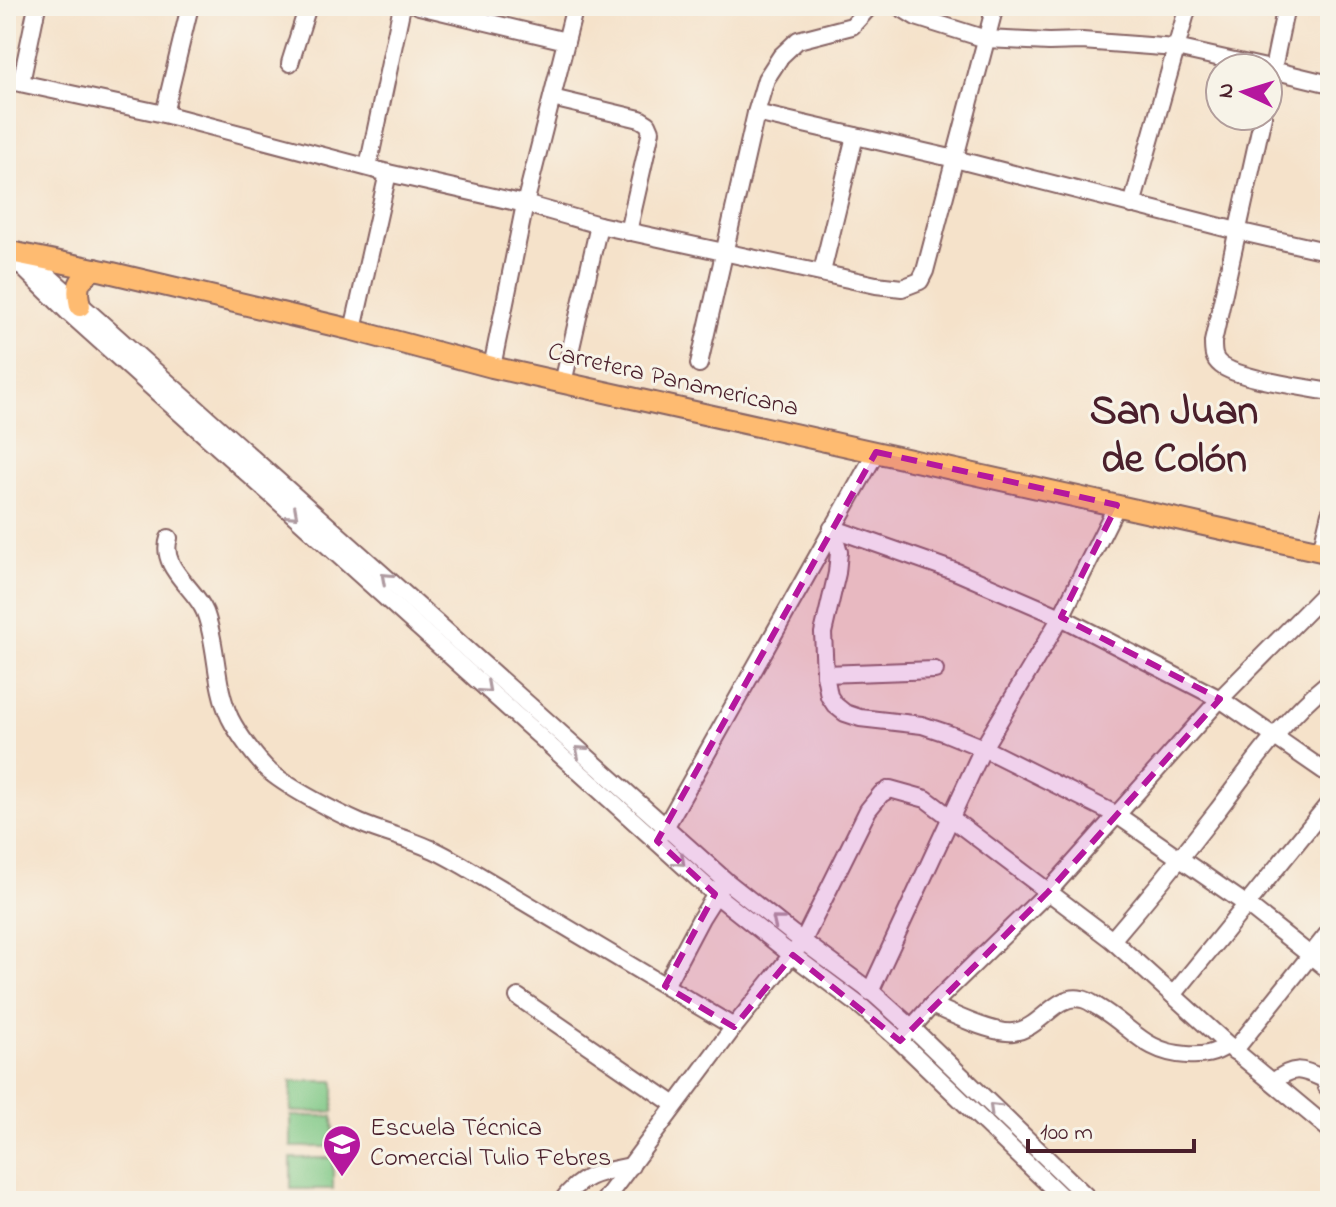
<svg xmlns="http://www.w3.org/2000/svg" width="1336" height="1207" font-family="'Indie Flower',sans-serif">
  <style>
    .green { fill: #7dc784; stroke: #647358; stroke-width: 2 }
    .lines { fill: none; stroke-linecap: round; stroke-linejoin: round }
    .minor-casing { stroke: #866363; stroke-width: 20 }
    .major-casing { stroke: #866363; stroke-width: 24 }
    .minor { stroke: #fff; stroke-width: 16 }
    .major { stroke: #febb71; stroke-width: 20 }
    .oneway { stroke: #ae9aa0 }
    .marked { fill: #b5179e; fill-opacity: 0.2; stroke: #b5179e; stroke-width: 6; stroke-dasharray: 16 10; stroke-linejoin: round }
    .labels { text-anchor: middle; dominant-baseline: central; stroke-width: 6; stroke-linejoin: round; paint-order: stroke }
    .street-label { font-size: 26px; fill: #4a1f2b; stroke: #f7f3e8 }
    .poi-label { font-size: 26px; fill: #4a1f2b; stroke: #f7f3e8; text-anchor: start }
    .town-label { font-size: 42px; font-weight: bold; fill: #4a1f2b; stroke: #f7f3e8 }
  </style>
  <rect width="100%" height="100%" fill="#f7f3e8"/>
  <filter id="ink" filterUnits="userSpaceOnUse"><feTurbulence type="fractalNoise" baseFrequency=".0125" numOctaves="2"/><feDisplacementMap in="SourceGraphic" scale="16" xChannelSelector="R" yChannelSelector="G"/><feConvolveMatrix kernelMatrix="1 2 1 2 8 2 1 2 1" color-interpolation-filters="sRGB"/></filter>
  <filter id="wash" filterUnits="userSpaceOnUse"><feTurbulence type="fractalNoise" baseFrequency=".006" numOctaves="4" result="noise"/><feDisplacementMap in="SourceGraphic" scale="32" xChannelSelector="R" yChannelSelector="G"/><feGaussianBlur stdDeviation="1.8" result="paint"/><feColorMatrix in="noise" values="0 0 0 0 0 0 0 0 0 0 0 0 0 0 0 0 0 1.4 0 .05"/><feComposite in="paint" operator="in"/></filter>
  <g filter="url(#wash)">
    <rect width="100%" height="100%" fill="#f5e2ca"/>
    <g class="green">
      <rect x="291" y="1081" width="43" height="31"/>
      <path d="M 291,1116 L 333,1116 L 334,1147 L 291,1147 Z"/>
      <rect x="291" y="1158" width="42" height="31"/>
    </g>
  </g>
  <g filter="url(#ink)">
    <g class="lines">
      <defs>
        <g id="minor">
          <path d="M 419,6 L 566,41"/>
          <path d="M 898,6 L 916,17 L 986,39 L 1049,42 L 1082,41 L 1176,48 L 1266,68"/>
          <path d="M 290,63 L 308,6"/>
          <path d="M 1268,69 L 1330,84"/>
          <path d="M 6,80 L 164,114 L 388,173 L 525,204 L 599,225 L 876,285 L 902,288 L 920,281 L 925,271 L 995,6"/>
          <path d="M 21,83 L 37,6"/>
          <path d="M 1268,93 L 1286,6"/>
          <path d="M 552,98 L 640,119 L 648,124 L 651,131 L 628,232"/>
          <path d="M 756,113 L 955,159 L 1237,231 L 1330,252"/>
          <path d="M 164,114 L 190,6"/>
          <path d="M 1263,116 L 1213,342 C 1213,352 1213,359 1221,365 C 1239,379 1305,387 1330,392"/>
          <path d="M 368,167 L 402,6"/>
          <path d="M 1132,205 L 1188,6"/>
          <path d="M 10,255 L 68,312 L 715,894 L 783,948 L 863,1008 L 900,1041 L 1066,1201"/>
          <path d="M 25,255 L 726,881 L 793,934 L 874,994 L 912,1028 L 1091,1201"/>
          <path d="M 822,272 L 855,136"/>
          <path d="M 353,330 L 388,173"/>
          <path d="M 699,364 L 756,113 L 766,79 L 781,56 L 798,40 L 852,26 L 870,6"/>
          <path d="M 492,367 L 525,204 L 575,6"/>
          <path d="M 563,383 L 599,225"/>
          <path d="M 832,528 L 839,552 L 837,573 L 823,633 L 825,674 L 829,696 L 835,705 L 845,713 L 860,718 L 922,725 L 946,733 L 983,748 L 1117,815 L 1247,905 L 1330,971"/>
          <path d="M 832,528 L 957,572 L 1061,617 L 1220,699 L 1330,775"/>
          <path d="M 169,538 C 159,568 195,587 205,612 C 218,646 214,684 230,718 C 238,734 257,760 270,772 C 291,789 335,812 360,823 C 383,833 407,838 429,848 C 440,852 451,859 462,865 L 734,1027"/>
          <path d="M 1321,551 L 1330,513"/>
          <path d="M 825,674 L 935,670"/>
          <path d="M 662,833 L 876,452"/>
          <path d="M 1112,940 C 1148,898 1183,855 1217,811 C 1252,765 1285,717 1330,681"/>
          <path d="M 665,986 L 701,918 L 720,888"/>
          <path d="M 870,992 L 983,748 L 1061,617 L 1117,505"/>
          <path d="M 1173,995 L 1330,802"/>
          <path d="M 518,997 L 675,1105"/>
          <path d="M 932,1005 C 951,1014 993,1034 1013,1032 C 1041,1029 1055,993 1082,999 C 1088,1000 1093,1004 1098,1007 C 1132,1027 1145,1053 1187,1055 C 1204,1056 1214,1054 1228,1045"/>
          <path d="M 907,1033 L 932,1005 L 1048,892 L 1220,699 L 1330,588"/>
          <path d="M 1234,1051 L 1330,931"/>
          <path d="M 1273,1082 C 1294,1065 1301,1069 1324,1079 L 1327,1087 L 1330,1089"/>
          <path d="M 562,1201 C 581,1174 601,1172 631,1166"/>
          <path d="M 604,1201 L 734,1027 L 803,941 L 868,810 L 881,794 L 890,789 L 926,799 L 1112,940 L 1228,1045 L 1330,1130"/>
        </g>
        <g id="major">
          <path d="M 6,251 L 104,271 L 353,330 L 492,367 L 1330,553"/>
          <path d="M 80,306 C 76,287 77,280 95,269"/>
        </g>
      </defs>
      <use href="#minor" class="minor-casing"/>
      <use href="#major" class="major-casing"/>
      <use href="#minor" class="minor"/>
      <use href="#major" class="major"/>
    </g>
    <defs><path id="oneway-chevron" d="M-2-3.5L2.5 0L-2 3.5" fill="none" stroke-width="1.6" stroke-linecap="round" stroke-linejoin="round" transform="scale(2)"/></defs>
    <g class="oneway">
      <use href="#oneway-chevron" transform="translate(293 514) rotate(42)"/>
      <use href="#oneway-chevron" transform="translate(386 578) rotate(-138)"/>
      <use href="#oneway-chevron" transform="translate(486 688) rotate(42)"/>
      <use href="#oneway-chevron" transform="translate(580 751) rotate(-139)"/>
      <use href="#oneway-chevron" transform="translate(680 861) rotate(42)"/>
      <use href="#oneway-chevron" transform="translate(777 921) rotate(-141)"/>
      <use href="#oneway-chevron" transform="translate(994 1108) rotate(-136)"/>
    </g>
  </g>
  <path class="marked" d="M 876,452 L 1117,505 L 1061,617 L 1220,699 L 1048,892 L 900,1041 L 793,955 L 734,1027 L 665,986 L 715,894 L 657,841 Z"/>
  <defs>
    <symbol id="school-pin" viewBox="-11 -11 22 30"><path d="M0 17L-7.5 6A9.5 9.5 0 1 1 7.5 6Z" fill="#b5179e" stroke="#f7f3e8"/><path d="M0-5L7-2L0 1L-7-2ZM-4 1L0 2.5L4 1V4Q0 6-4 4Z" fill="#fff"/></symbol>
  </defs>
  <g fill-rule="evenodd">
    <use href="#school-pin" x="320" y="1122" width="44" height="60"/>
  </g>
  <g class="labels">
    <g class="street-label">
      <text transform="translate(673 381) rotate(13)">Carretera Panamericana</text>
    </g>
    <g class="poi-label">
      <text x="370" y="1129">Escuela Técnica<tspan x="370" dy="30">Comercial Tulio Febres</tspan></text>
    </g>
    <g class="town-label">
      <text x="1174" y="412">San Juan<tspan x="1174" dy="48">de Colón</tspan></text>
    </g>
  </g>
  <rect width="1336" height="1207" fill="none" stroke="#f7f3e8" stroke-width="32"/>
  <g transform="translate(1244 92) rotate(274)"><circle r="38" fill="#f7f3e8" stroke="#b29e9c" stroke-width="2"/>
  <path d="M0-6L14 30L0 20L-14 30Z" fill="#b5179e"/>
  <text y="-12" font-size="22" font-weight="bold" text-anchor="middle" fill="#4a1f2b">N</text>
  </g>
  <path d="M1028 1139v12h166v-12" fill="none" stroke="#4a1f2b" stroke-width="4"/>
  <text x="1040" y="1139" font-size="24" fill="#4a1f2b" stroke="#f7f3e8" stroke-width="6" paint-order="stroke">100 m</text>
</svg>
